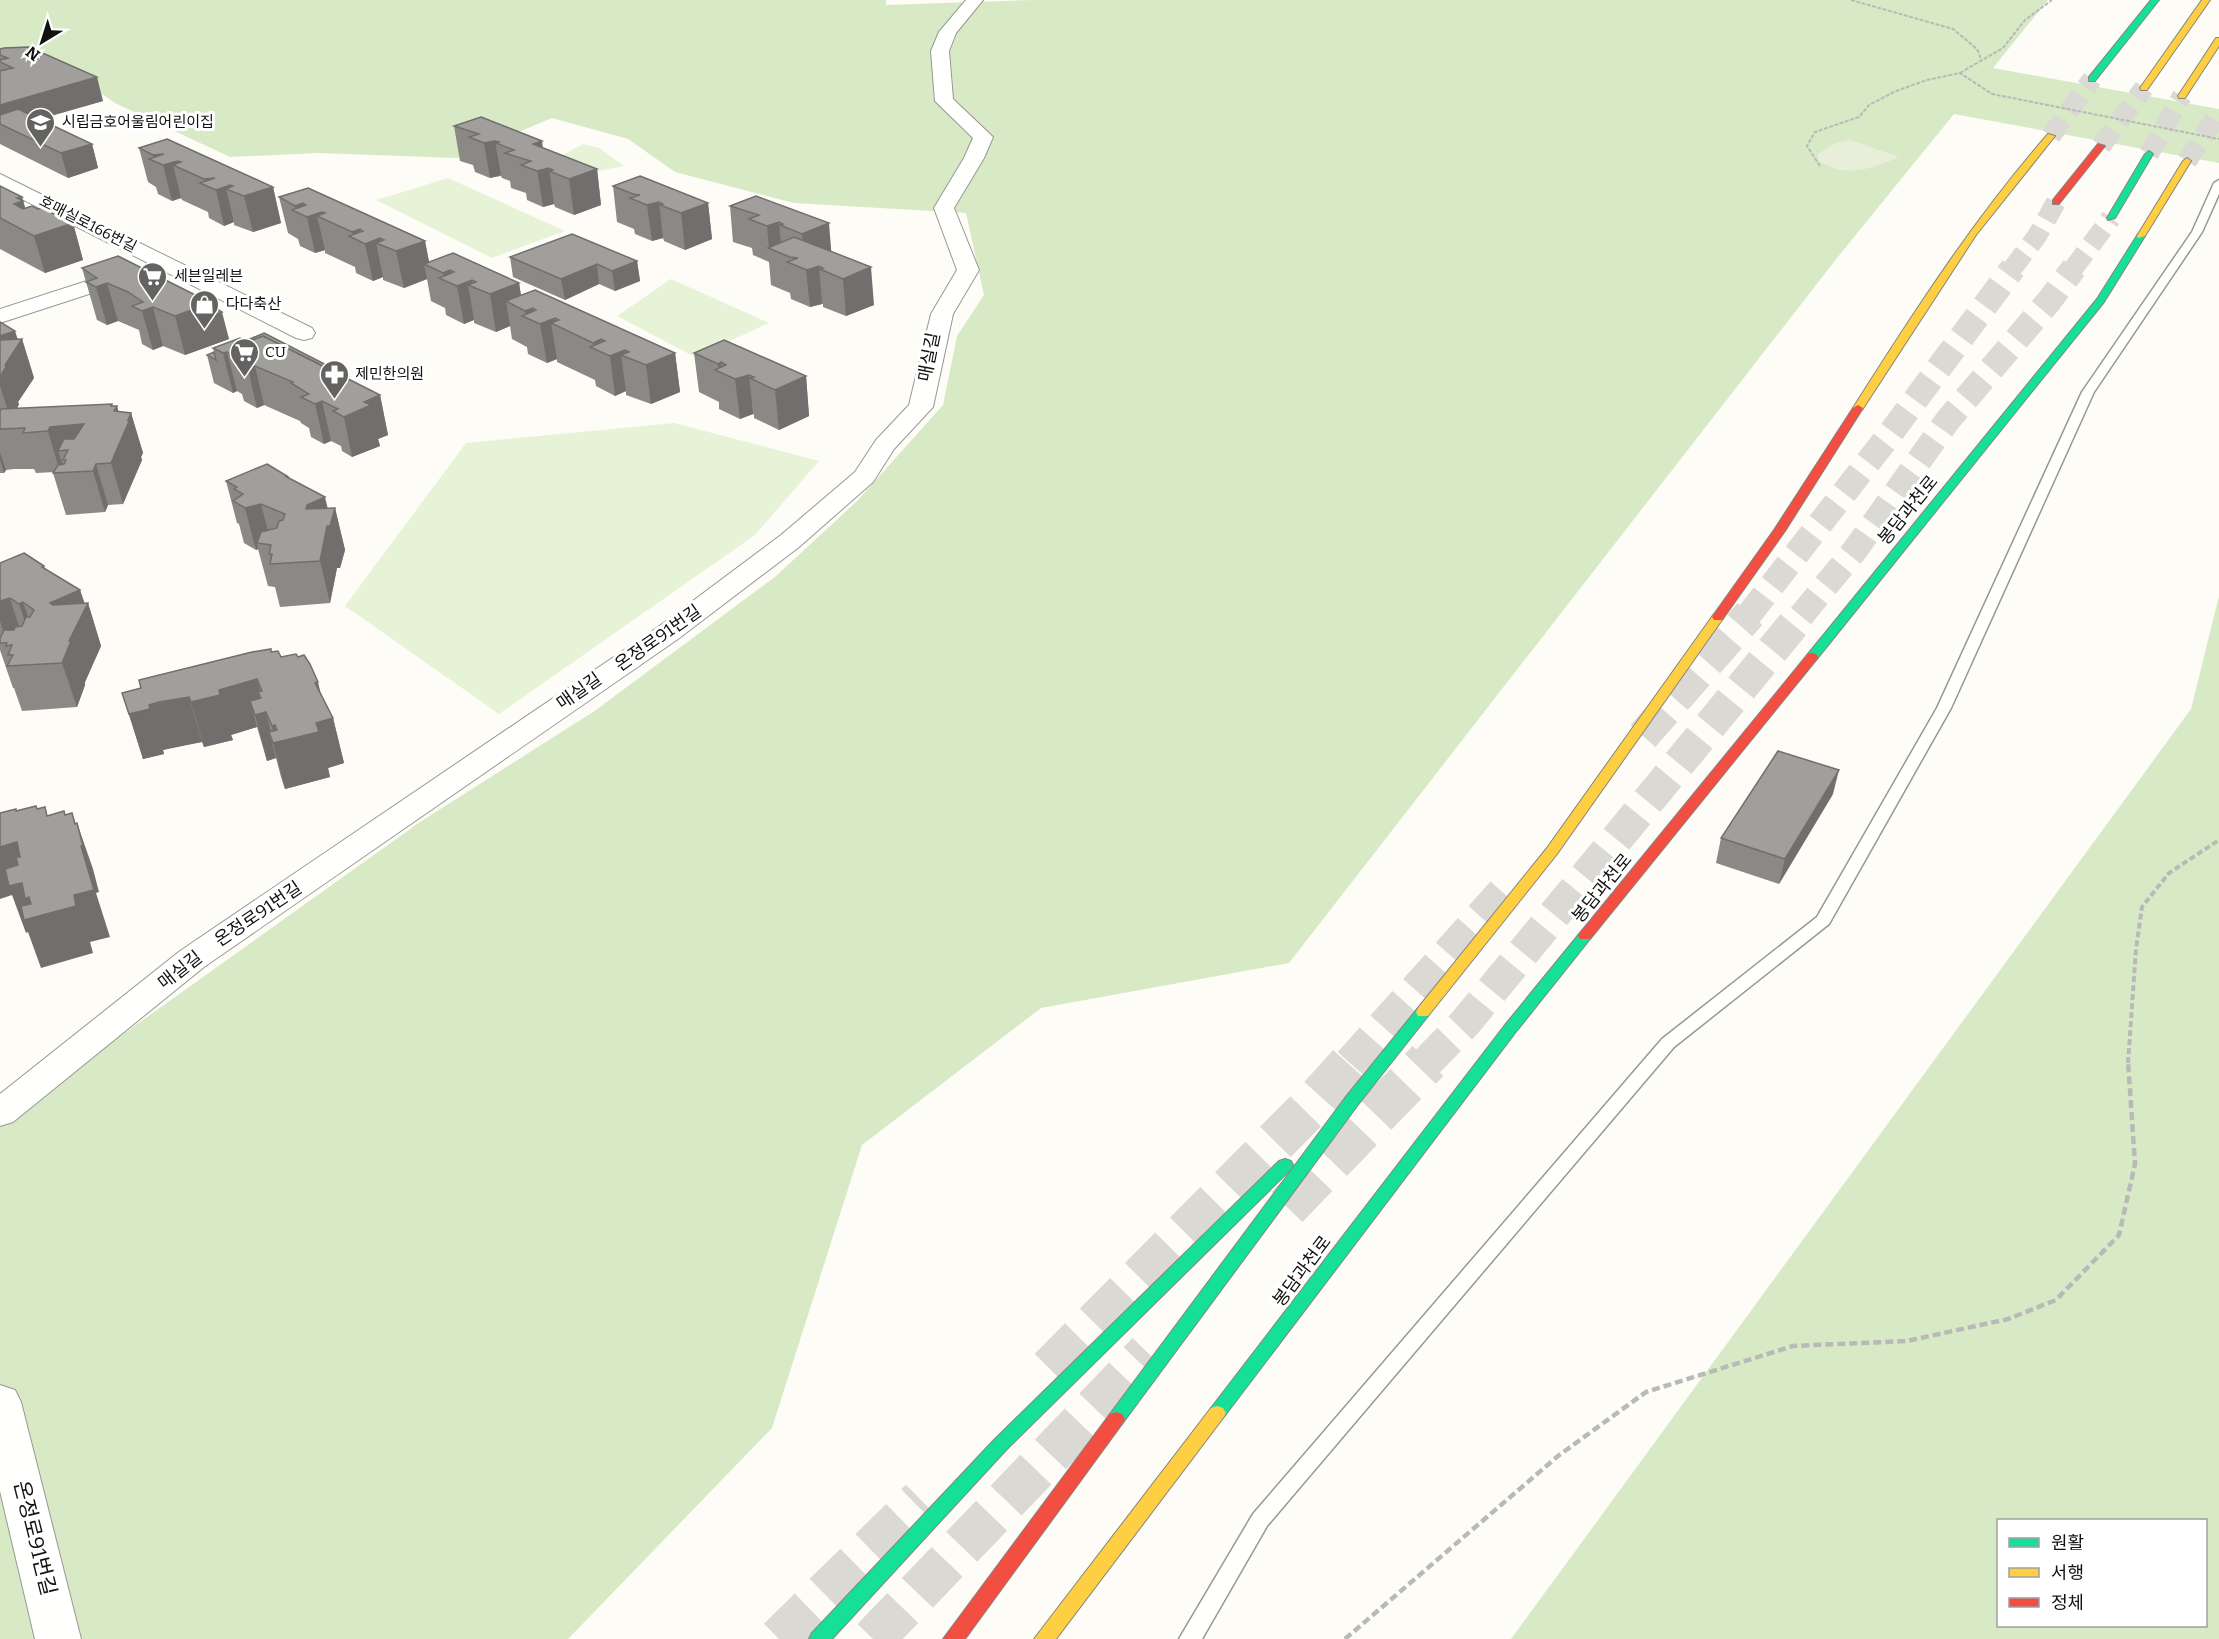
<svg xmlns="http://www.w3.org/2000/svg" width="2219" height="1639" font-family="Bitter,'Noto Sans KR',serif">
  <style>
    .green { fill: #e7f3d7 }
    .forest { fill: #d8eac5; fill-rule: evenodd }
    .cemetery { fill: #e9eedb }
    .lines { fill: none; stroke-linecap: round; stroke-linejoin: round }
    .highway-tunnel-far3 { stroke: #dad9d4; stroke-width: 20; stroke-dasharray: 20 10; stroke-linecap: butt }
    .highway-tunnel-far2 { stroke: #dad9d4; stroke-width: 26; stroke-dasharray: 26 13; stroke-linecap: butt }
    .highway-tunnel-far1 { stroke: #dad9d4; stroke-width: 33; stroke-dasharray: 33 16; stroke-linecap: butt }
    .highway-tunnel { stroke: #dad9d4; stroke-width: 43; stroke-dasharray: 43 21; stroke-linecap: butt }
    .lane-casing { stroke: #979795; stroke-width: 3 }
    .street-casing { stroke: #979795; stroke-width: 2 }
    .fast-casing { stroke: #858482; stroke-width: 2 }
    .slow-casing { stroke: #858482; stroke-width: 2 }
    .jam-casing { stroke: #858482; stroke-width: 2 }
    .path-far2 { stroke: #b9b9b8; stroke-width: 2; stroke-dasharray: 4 1.5; stroke-linecap: butt }
    .path-far1 { stroke: #b9b9b8; stroke-width: 4; stroke-dasharray: 6 3; stroke-linecap: butt }
    .path { stroke: #b9b9b8; stroke-width: 4.5; stroke-dasharray: 8 4; stroke-linecap: butt }
    .lane { fill: #fffffe; fill-rule: evenodd }
    .street { fill: #fffffe; fill-rule: evenodd }
    .fast { fill: #16e098; fill-rule: evenodd }
    .slow { fill: #ffcf43; fill-rule: evenodd }
    .jam { fill: #f24e42; fill-rule: evenodd }
    .wall { fill: #8a8986 }
    .shaded-wall { fill: #716f6d; fill-rule: evenodd }
    .building { fill: #a19f9c; stroke: #716f6d; stroke-width: 1.5 }
    .labels { text-anchor: middle; dominant-baseline: central; stroke-width: 6; stroke-linejoin: round; paint-order: stroke }
    .far-poi-label { font-size: 15px; fill: #111; stroke: #fff; text-anchor: start }
    .far-street-label { font-size: 15px; fill: #111; stroke: #fff }
    .street-label { font-size: 18px; fill: #111; stroke: #fff }
    .near-street-label { font-size: 21px; fill: #111; stroke: #fff }
  </style>
  <rect width="100%" height="100%" fill="#fdfcf7"/>
  <g class="green">
    <path d="M 583,144 L 599,148 L 624,166 L 597,171 L 561,156 Z"/>
    <path d="M 448,178 L 565,231 L 492,258 L 376,200 Z"/>
    <path d="M 671,279 L 769,323 L 695,357 L 617,316 Z"/>
    <path d="M 674,423 L 819,461 L 755,535 L 499,714 L 345,606 L 466,443 Z"/>
  </g>
  <g class="forest">
    <path d="M 0,0 L 886,0 L 886,5 L 1033,0 L 2048,0 L 1993,68 L 2219,109 L 2219,163 L 1954,114 L 1837,258 L 1289,963 L 1041,1008 L 862,1145 L 772,1428 L 568,1639 L 0,1639 L 0,1122 L 420,822 L 596,710 L 776,576 L 857,501 L 943,405 L 957,336 L 984,295 L 966,213 L 794,203 L 675,172 L 628,139 L 552,118 L 457,158 L 318,153 L 230,157 L 117,104 L 75,77 L 0,59 Z"/>
    <path d="M 2219,596 L 2219,1639 L 1511,1639 L 2191,709 ZM 1998,1520 L 2206,1520 L 2206,1626 L 1998,1626 Z"/>
  </g>
  <path class="cemetery" d="M 1850,140 L 1899,157 C 1870,169 1846,179 1818,160 L 1818,154 L 1835,143 Z"/>
  <g class="lines">
    <g class="highway-tunnel-far3">
      <path d="M 2051,136 L 2092,79"/>
      <path d="M 2101,146 L 2144,88"/>
      <path d="M 2149,154 L 2182,96"/>
      <path d="M 2187,161 L 2219,112"/>
      <path d="M 2012,269 L 2037,236 L 2056,202"/>
      <path d="M 2073,269 L 2111,218"/>
    </g>
    <g class="highway-tunnel-far2">
      <path d="M 1748,616 L 1890,434 L 2013,268"/>
      <path d="M 1801,616 L 1855,550 L 1948,420 L 2050,300 L 2074,268"/>
    </g>
    <g class="highway-tunnel-far1">
      <path d="M 1643,736 L 1750,614"/>
      <path d="M 1350,1063 L 1506,889"/>
      <path d="M 1426,1063 L 1465,1023 L 1802,614"/>
    </g>
    <g class="highway-tunnel">
      <path d="M 1287,1207 L 1428,1061"/>
      <path d="M 1050,1369 L 1317,1100 L 1352,1061"/>
      <path d="M 779,1639 L 921,1500"/>
      <path d="M 873,1639 L 1148,1353"/>
    </g>
    <defs>
      <path id="lane" d="M 2219,180 L 2219,194 L 2202,232 L 2094,392 L 1951,708 L 1829,924 L 1674,1047 L 1267,1526 L 1202,1639 L 1179,1639 L 1253,1514 L 1662,1039 L 1817,917 L 1937,708 L 2082,392 L 2192,232 L 2214,183 Z"/>
      <g id="street">
        <path d="M 966,0 L 983,0 L 956,33 L 949,51 L 953,99 L 993,137 L 984,158 L 954,208 L 979,270 L 953,314 L 933,407 L 894,449 L 873,482 L 799,547 L 678,639 L 204,967 L 13,1122 L 0,1126 L 0,1094 L 180,951 L 658,627 L 781,535 L 855,472 L 876,440 L 909,405 L 931,314 L 957,270 L 934,208 L 964,158 L 973,138 L 935,101 L 931,51 L 939,32 Z"/>
        <path d="M 0,174 L 312,328 L 315,333 L 312,338 L 304,340 L 296,338 L 0,188 Z"/>
        <path d="M 127,268 L 135,269 L 138,274 L 135,279 L 0,323 L 0,309 Z"/>
        <path d="M 0,1385 L 15,1390 L 21,1402 L 81,1639 L 35,1639 L 0,1491 Z"/>
      </g>
      <g id="fast">
        <path d="M 2151,0 L 2159,0 L 2095,81 L 2089,81 L 2089,77 Z"/>
        <path d="M 2149,151 L 2153,154 L 2115,218 L 2108,220 L 2107,218 L 2145,154 Z"/>
        <path d="M 2138,234 L 2145,236 L 2104,302 L 1816,660 L 1808,660 L 1806,657 L 1808,654 L 2097,299 Z"/>
        <path d="M 1585,931 L 1590,933 L 1592,936 L 1590,939 L 1515,1033 L 1223,1418 L 1217,1420 L 1211,1418 L 1208,1413 L 1211,1408 L 1505,1025 L 1580,933 Z"/>
        <path d="M 1423,1007 L 1428,1008 L 1430,1012 L 1428,1016 L 1357,1106 L 1122,1424 L 1116,1426 L 1110,1424 L 1107,1419 L 1110,1414 L 1345,1098 L 1418,1008 Z"/>
        <path d="M 1285,1159 L 1291,1161 L 1293,1165 L 1291,1169 L 1006,1450 L 832,1639 L 809,1639 L 812,1633 L 994,1440 L 1279,1161 Z"/>
      </g>
      <g id="slow">
        <path d="M 2202,0 L 2210,0 L 2147,90 L 2141,90 L 2140,88 Z"/>
        <path d="M 2216,38 L 2219,38 L 2219,46 L 2185,98 L 2179,98 L 2178,96 Z"/>
        <path d="M 2048,134 L 2055,136 L 1976,235 L 1862,410 L 1854,410 L 1853,408 C 1913,313 1974,219 2048,134 Z"/>
        <path d="M 2187,158 L 2191,161 L 2145,236 L 2138,238 L 2137,236 L 2183,161 Z"/>
        <path d="M 1718,613 L 1724,617 L 1557,854 L 1428,1016 L 1418,1016 L 1416,1012 L 1418,1008 L 1547,848 L 1714,614 Z"/>
        <path d="M 1217,1406 L 1223,1408 L 1226,1413 L 1223,1418 L 1056,1639 L 1034,1639 L 1211,1408 Z"/>
      </g>
      <g id="jam">
        <path d="M 2098,144 L 2105,146 L 2059,204 L 2053,204 L 2053,200 Z"/>
        <path d="M 1858,405 L 1863,408 L 1785,531 L 1722,620 L 1714,620 L 1712,617 L 1774,530 L 1853,408 Z"/>
        <path d="M 1812,653 L 1816,654 L 1818,657 L 1816,660 L 1590,939 L 1580,939 L 1578,936 L 1580,933 L 1808,654 Z"/>
        <path d="M 1116,1412 L 1122,1414 L 1125,1419 L 1122,1424 L 965,1639 L 943,1639 L 1110,1414 Z"/>
      </g>
    </defs>
    <use href="#lane" class="lane-casing"/>
    <use href="#street" class="street-casing"/>
    <use href="#fast" class="fast-casing"/>
    <use href="#slow" class="slow-casing"/>
    <use href="#jam" class="jam-casing"/>
    <g class="path-far2">
      <path d="M 1851,0 L 1953,29 L 1977,49 L 1982,61"/>
      <path d="M 1960,73 L 2003,48 L 2025,20 L 2052,0"/>
      <path d="M 1820,166 L 1807,146 L 1815,132 L 1859,117 L 1869,105 L 1896,91 L 1927,80 L 1960,73 L 1992,94 L 2219,139"/>
    </g>
    <path class="path-far1" d="M 2128,1063 L 2136,949 L 2142,907 L 2169,873 L 2219,840"/>
    <path class="path" d="M 1345,1639 L 1558,1456 L 1646,1392 L 1793,1346 L 1907,1341 L 2008,1319 L 2056,1300 L 2119,1235 L 2135,1164 L 2128,1061"/>
    <use href="#lane" class="lane"/>
    <use href="#street" class="street"/>
    <use href="#fast" class="fast"/>
    <use href="#slow" class="slow"/>
    <use href="#jam" class="jam"/>
  </g>
  <g class="wall">
    <path d="M 0,49 L 103,101 L 39,119 L 92,144 L 98,168 L 68,178 L 0,144 Z"/>
    <path d="M 454,126 L 543,148 L 597,169 L 601,205 L 574,215 L 555,207 L 554,204 L 543,207 L 527,200 L 526,193 L 511,188 L 510,181 L 502,178 L 501,176 L 490,178 L 475,172 L 473,165 L 460,161 Z"/>
    <path d="M 139,148 L 273,187 L 281,223 L 253,232 L 234,225 L 234,222 L 224,226 L 209,218 L 208,212 L 182,200 L 181,198 L 172,201 L 158,194 L 156,187 L 148,182 Z"/>
    <path d="M 0,186 L 22,197 L 25,208 L 38,209 L 73,223 L 83,260 L 45,273 L 0,249 Z"/>
    <path d="M 613,186 L 708,203 L 712,239 L 685,250 L 664,241 L 663,238 L 652,241 L 635,234 L 634,229 L 617,222 Z"/>
    <path d="M 308,188 L 425,241 L 429,262 L 519,283 L 521,295 L 675,353 L 680,392 L 651,404 L 626,395 L 626,391 L 615,396 L 596,386 L 595,380 L 557,362 L 557,359 L 547,363 L 528,354 L 527,347 L 512,339 L 510,326 L 496,332 L 474,323 L 474,320 L 464,324 L 446,315 L 445,308 L 431,301 L 427,279 L 404,288 L 383,280 L 383,277 L 373,281 L 356,273 L 355,267 L 325,253 L 325,250 L 315,253 L 300,246 L 298,239 L 288,233 L 279,197 Z"/>
    <path d="M 756,196 L 831,251 L 874,305 L 846,316 L 823,307 L 823,304 L 822,304 L 810,307 L 791,299 L 790,293 L 771,285 L 769,262 L 753,255 L 752,248 L 733,242 L 730,206 Z"/>
    <path d="M 510,257 L 637,261 L 640,281 L 615,291 L 599,284 L 565,300 L 513,277 Z"/>
    <path d="M 82,268 L 212,306 L 229,339 L 185,355 L 163,346 L 153,350 L 142,344 L 139,330 L 118,321 L 107,325 L 97,320 Z"/>
    <path d="M 0,322 L 18,339 L 22,339 L 34,378 L 18,402 L 19,404 L 17,409 L 112,404 L 112,406 L 117,406 L 118,412 L 131,413 L 143,453 L 141,457 L 142,460 L 123,504 L 108,505 L 105,512 L 66,515 L 53,473 L 54,472 L 36,473 L 34,469 L 14,469 L 6,470 L 4,473 L 0,473 Z"/>
    <path d="M 245,341 L 348,376 L 349,379 L 380,395 L 388,435 L 378,439 L 380,446 L 352,457 L 342,451 L 341,446 L 331,441 L 324,444 L 311,437 L 309,428 L 301,423 L 300,421 L 264,405 L 257,408 L 244,401 L 242,394 L 237,391 L 233,393 L 214,383 L 207,355 L 214,352 L 213,348 Z"/>
    <path d="M 694,353 L 806,376 L 809,416 L 779,430 L 754,418 L 754,415 L 753,414 L 740,419 L 719,409 L 719,402 L 699,392 Z"/>
    <path d="M 287,476 L 288,478 L 328,508 L 335,508 L 345,550 L 340,568 L 337,568 L 330,603 L 280,607 L 275,587 L 268,586 L 258,549 L 256,550 L 244,543 L 239,524 L 237,523 L 226,481 Z"/>
    <path d="M 0,563 L 80,590 L 84,603 L 88,603 L 101,646 L 85,682 L 85,685 L 77,707 L 22,711 L 14,688 L 13,688 L 0,650 Z"/>
    <path d="M 271,652 L 281,657 L 321,693 L 333,718 L 344,763 L 328,768 L 330,777 L 285,789 L 281,777 L 276,758 L 267,761 L 257,727 L 231,735 L 233,740 L 204,747 L 202,742 L 173,747 L 163,750 L 164,754 L 143,759 L 122,693 Z"/>
    <path d="M 1833,794 L 1779,884 L 1716,863 L 1721,838 Z"/>
  </g>
  <g class="shaded-wall">
    <path d="M 97,77 L 103,101 L 9,128 L 0,124 L 0,105 Z"/>
    <path d="M 495,141 L 501,175 L 490,178 L 484,143 Z"/>
    <path d="M 542,141 L 546,169 L 549,168 L 554,204 L 543,207 L 533,144 Z"/>
    <path d="M 92,144 L 98,168 L 68,178 L 61,153 Z"/>
    <path d="M 164,154 L 178,161 L 180,168 L 173,165 L 181,198 L 172,201 L 163,165 L 154,161 L 153,155 Z"/>
    <path d="M 597,169 L 601,205 L 574,215 L 569,179 Z"/>
    <path d="M 215,178 L 230,185 L 232,191 L 226,189 L 234,222 L 224,226 L 216,190 L 206,185 L 204,179 Z"/>
    <path d="M 273,187 L 281,223 L 253,232 L 244,196 Z"/>
    <path d="M 22,197 L 33,235 L 14,204 L 17,198 Z"/>
    <path d="M 659,202 L 663,238 L 652,241 L 647,205 Z"/>
    <path d="M 303,203 L 306,216 L 296,212 L 295,206 Z"/>
    <path d="M 708,203 L 712,239 L 685,250 L 681,213 Z"/>
    <path d="M 322,212 L 324,219 L 317,216 L 325,250 L 315,253 L 307,217 Z"/>
    <path d="M 779,222 L 782,254 L 769,249 L 767,226 Z"/>
    <path d="M 73,223 L 83,260 L 45,273 L 34,236 Z"/>
    <path d="M 829,223 L 832,260 L 819,266 L 822,304 L 810,307 L 802,234 Z"/>
    <path d="M 360,229 L 363,242 L 354,238 L 352,232 Z"/>
    <path d="M 380,238 L 381,245 L 376,243 L 383,277 L 373,281 L 365,244 Z"/>
    <path d="M 425,241 L 430,267 L 424,264 L 427,279 L 404,288 L 396,251 Z"/>
    <path d="M 637,261 L 640,281 L 615,291 L 612,271 Z"/>
    <path d="M 597,264 L 599,284 L 565,300 L 561,279 Z"/>
    <path d="M 871,267 L 874,305 L 846,316 L 843,279 Z"/>
    <path d="M 450,270 L 453,284 L 444,280 L 443,273 Z"/>
    <path d="M 472,280 L 473,287 L 468,285 L 474,320 L 464,324 L 457,286 Z"/>
    <path d="M 107,283 L 118,321 L 107,325 L 96,287 Z"/>
    <path d="M 519,283 L 523,310 L 506,301 L 510,326 L 496,332 L 490,294 Z"/>
    <path d="M 211,303 L 221,342 L 185,355 L 175,316 Z"/>
    <path d="M 153,307 L 163,346 L 153,350 L 142,311 Z"/>
    <path d="M 533,308 L 535,322 L 526,317 L 525,311 Z"/>
    <path d="M 222,312 L 229,339 L 221,342 L 214,315 Z"/>
    <path d="M 555,318 L 557,326 L 551,323 L 557,359 L 547,363 L 540,324 Z"/>
    <path d="M 15,331 L 19,343 L 22,339 L 34,378 L 18,402 L 19,404 L 11,420 L 0,386 L 0,336 Z"/>
    <path d="M 601,339 L 603,353 L 594,349 L 593,343 Z"/>
    <path d="M 625,350 L 626,357 L 621,355 L 626,391 L 615,396 L 610,356 Z"/>
    <path d="M 227,352 L 237,391 L 233,393 L 223,353 Z"/>
    <path d="M 675,353 L 680,392 L 651,404 L 646,365 Z"/>
    <path d="M 721,362 L 722,373 L 719,371 L 718,364 Z"/>
    <path d="M 255,366 L 264,405 L 257,408 L 248,369 Z"/>
    <path d="M 749,375 L 753,414 L 740,419 L 735,379 Z"/>
    <path d="M 806,376 L 809,416 L 779,430 L 775,390 Z"/>
    <path d="M 380,395 L 388,435 L 378,439 L 380,446 L 352,457 L 344,417 L 364,402 Z"/>
    <path d="M 322,401 L 331,441 L 324,444 L 315,404 Z"/>
    <path d="M 112,404 L 122,439 L 114,411 L 117,406 L 124,433 L 131,413 L 143,453 L 141,457 L 142,460 L 123,504 L 111,463 Z"/>
    <path d="M 84,424 L 108,505 L 105,512 L 93,471 L 68,450 L 58,451 L 64,468 L 60,472 L 48,431 L 50,427 Z"/>
    <path d="M 0,452 L 6,470 L 4,473 L 0,460 Z"/>
    <path d="M 325,497 L 331,522 L 335,508 L 345,550 L 340,568 L 337,568 L 330,603 L 320,561 L 306,509 L 307,505 Z"/>
    <path d="M 261,504 L 272,546 L 271,545 L 257,543 L 258,549 L 256,550 L 245,508 Z"/>
    <path d="M 44,566 L 55,600 L 80,590 L 86,607 L 88,603 L 101,646 L 85,682 L 85,685 L 77,707 L 62,663 L 42,567 Z"/>
    <path d="M 10,598 L 24,642 L 8,646 L 0,621 L 0,601 Z"/>
    <path d="M 23,602 L 38,646 L 34,648 L 19,604 Z"/>
    <path d="M 257,679 L 274,743 L 276,743 L 272,726 L 275,725 L 279,742 L 316,723 L 315,683 L 318,682 L 327,720 L 333,718 L 344,763 L 328,768 L 330,777 L 285,789 L 273,743 L 269,732 L 276,758 L 267,761 L 255,715 L 250,701 L 257,727 L 231,735 L 233,740 L 204,747 L 191,702 L 219,690 ZM 258,692 L 261,698 L 264,713 Z"/>
    <path d="M 189,697 L 202,742 L 163,750 L 164,754 L 143,759 L 129,714 L 149,705 Z"/>
    <path d="M 1839,770 L 1833,794 L 1779,884 L 1785,859 Z"/>
    <path d="M 72,813 L 83,846 L 77,823 L 93,869 L 99,892 L 96,893 L 110,937 L 90,942 L 93,953 L 41,968 L 28,932 L 26,933 L 12,895 L 0,899 L 0,847 L 17,842 L 74,895 L 81,846 Z"/>
  </g>
  <g class="building">
    <path d="M 29,47 L 97,77 L 0,105 L 0,71 L 13,68 L 0,62 L 0,60 L 8,58 L 0,55 L 0,49 L 4,48 Z"/>
    <path d="M 18,109 L 92,144 L 61,153 L 0,124 L 0,115 Z"/>
    <path d="M 481,117 L 542,141 L 533,144 L 597,169 L 569,179 L 549,171 L 553,170 L 549,168 L 537,171 L 521,165 L 531,161 L 505,153 L 514,150 L 496,143 L 499,142 L 495,141 L 484,143 L 469,137 L 479,134 L 454,126 Z"/>
    <path d="M 167,139 L 273,187 L 244,196 L 226,189 L 233,186 L 230,185 L 216,190 L 200,183 L 215,178 L 204,179 L 173,165 L 181,162 L 178,161 L 163,165 L 149,159 L 164,154 L 153,155 L 139,148 Z"/>
    <path d="M 640,176 L 708,203 L 681,213 L 660,205 L 663,204 L 659,202 L 647,205 L 630,198 L 640,195 L 633,194 L 613,186 Z"/>
    <path d="M 0,186 L 22,197 L 17,198 L 23,201 L 14,204 L 23,209 L 32,206 L 38,209 L 42,208 L 73,223 L 34,236 L 0,218 Z"/>
    <path d="M 308,188 L 425,241 L 396,251 L 376,243 L 384,240 L 380,238 L 365,244 L 349,236 L 363,231 L 360,229 L 352,232 L 317,216 L 325,213 L 322,212 L 307,217 L 292,210 L 306,205 L 303,203 L 295,206 L 279,197 Z"/>
    <path d="M 756,196 L 829,223 L 802,234 L 780,225 L 783,224 L 779,222 L 767,226 L 749,219 L 759,215 L 730,206 Z"/>
    <path d="M 572,234 L 637,261 L 612,271 L 597,264 L 561,279 L 510,257 Z"/>
    <path d="M 794,237 L 871,267 L 843,279 L 820,269 L 823,268 L 819,266 L 807,270 L 787,262 L 798,258 L 790,257 L 768,248 Z"/>
    <path d="M 453,253 L 519,283 L 490,294 L 468,285 L 476,282 L 472,280 L 457,286 L 439,278 L 454,272 L 450,270 L 443,273 L 424,264 Z"/>
    <path d="M 118,256 L 211,303 L 175,316 L 153,307 L 142,311 L 132,306 L 143,302 L 128,292 L 107,283 L 96,287 L 86,282 L 97,278 L 82,268 Z"/>
    <path d="M 535,290 L 675,353 L 646,365 L 621,355 L 629,352 L 625,350 L 610,356 L 590,347 L 605,341 L 601,339 L 593,343 L 551,323 L 559,320 L 555,318 L 540,324 L 522,316 L 536,310 L 533,308 L 525,311 L 506,301 Z"/>
    <path d="M 212,306 L 222,312 L 214,315 Z"/>
    <path d="M 0,322 L 15,331 L 0,336 Z"/>
    <path d="M 264,333 L 348,376 L 345,377 L 263,336 L 247,342 L 245,341 Z"/>
    <path d="M 263,336 L 380,395 L 364,402 L 371,405 L 344,417 L 333,411 L 338,409 L 322,401 L 315,404 L 301,397 L 309,394 L 291,383 L 293,382 L 255,366 L 248,369 L 235,362 L 242,359 L 227,352 L 223,353 L 213,348 L 240,338 L 247,342 Z"/>
    <path d="M 22,339 L 5,365 L 7,365 L 0,377 L 0,340 Z"/>
    <path d="M 724,340 L 806,376 L 775,390 L 750,378 L 754,377 L 749,375 L 735,379 L 715,370 L 726,365 L 721,362 L 718,364 L 694,353 Z"/>
    <path d="M 214,352 L 216,360 L 207,355 Z"/>
    <path d="M 112,404 L 111,406 L 117,406 L 114,411 L 131,413 L 128,420 L 130,419 L 111,463 L 96,464 L 93,471 L 53,473 L 58,465 L 64,464 L 66,460 L 63,460 L 68,450 L 58,451 L 64,439 L 74,439 L 84,424 L 50,427 L 48,431 L 23,433 L 25,428 L 0,429 L 0,412 L 1,409 Z"/>
    <path d="M 267,464 L 287,476 L 285,476 L 325,497 L 307,505 L 306,509 L 335,508 L 330,526 L 327,526 L 320,561 L 270,564 L 272,554 L 269,554 L 271,545 L 257,543 L 261,532 L 277,528 L 279,521 L 283,520 L 285,514 L 261,504 L 245,508 L 233,501 L 243,494 L 234,489 L 237,487 L 226,481 Z"/>
    <path d="M 24,553 L 44,566 L 42,567 L 80,590 L 50,603 L 53,605 L 88,603 L 69,641 L 71,641 L 62,663 L 7,666 L 13,655 L 8,655 L 12,645 L 6,646 L 7,643 L 0,643 L 0,639 L 4,630 L 14,630 L 15,627 L 22,626 L 26,617 L 30,617 L 34,610 L 23,602 L 19,604 L 10,598 L 0,601 L 0,563 Z"/>
    <path d="M 271,649 L 271,652 L 278,651 L 281,657 L 296,654 L 298,657 L 304,655 L 310,664 L 318,682 L 315,683 L 333,718 L 316,723 L 319,732 L 273,743 L 269,732 L 277,730 L 275,725 L 272,726 L 266,712 L 255,715 L 250,701 L 261,698 L 258,692 L 262,691 L 257,679 L 219,690 L 220,695 L 191,702 L 189,697 L 159,702 L 149,705 L 150,709 L 129,714 L 122,693 L 141,688 L 139,680 L 252,652 Z"/>
    <path d="M 1778,751 L 1839,770 L 1785,859 L 1721,838 Z"/>
    <path d="M 36,806 L 37,809 L 45,807 L 47,816 L 64,811 L 65,815 L 72,813 L 75,824 L 77,823 L 83,846 L 81,846 L 94,890 L 74,895 L 76,906 L 24,920 L 21,906 L 31,904 L 29,897 L 25,899 L 22,883 L 9,886 L 5,869 L 18,865 L 16,857 L 20,857 L 17,842 L 0,847 L 0,813 L 16,809 L 16,811 Z"/>
  </g>
  <defs>
    <symbol id="school-pin" viewBox="-11 -11 22 30"><path d="M0 17L-7.5 6A9.5 9.5 0 1 1 7.5 6Z" fill="#646362" stroke="#fff"/><path d="M0-5L7-2L0 1L-7-2ZM-4 1L0 2.5L4 1V4Q0 6-4 4Z" fill="#fff"/></symbol>
    <symbol id="supermarket-pin" viewBox="-11 -11 22 30"><path d="M0 17L-7.5 6A9.5 9.5 0 1 1 7.5 6Z" fill="#646362" stroke="#fff"/><path d="M-6-5.5h2.5l.6 2H6L4.5 2H-2.5L-4.4-4H-6ZM-1.5 3.2a1.3 1.3 0 1 0 .1 0ZM3 3.2a1.3 1.3 0 1 0 .1 0Z" fill="#fff"/></symbol>
    <symbol id="shop-pin" viewBox="-11 -11 22 30"><path d="M0 17L-7.5 6A9.5 9.5 0 1 1 7.5 6Z" fill="#646362" stroke="#fff"/><path d="M-5-2.5h2.3a2.7 3.5 0 0 1 5.4 0H5L5.5 6h-11ZM-1.5-2.5h3a1.5 2.3 0 0 0-3 0Z" fill="#fff"/></symbol>
    <symbol id="pharmacy-pin" viewBox="-11 -11 22 30"><path d="M0 17L-7.5 6A9.5 9.5 0 1 1 7.5 6Z" fill="#646362" stroke="#fff"/><path d="M-2-6h4v4h4v4h-4v4h-4v-4h-4v-4h4Z" fill="#fff"/></symbol>
  </defs>
  <g fill-rule="evenodd">
    <use href="#school-pin" x="24" y="106" width="33" height="45"/>
    <use href="#supermarket-pin" x="136" y="260" width="33" height="45"/>
    <use href="#shop-pin" x="188" y="288" width="33" height="45"/>
    <use href="#supermarket-pin" x="228" y="336" width="33" height="45"/>
    <use href="#pharmacy-pin" x="318" y="358" width="33" height="45"/>
  </g>
  <g class="labels">
    <g class="far-poi-label">
      <text x="62" y="122">시립금호어울림어린이집</text>
      <text x="174" y="276">세븐일레븐</text>
      <text x="226" y="304">다다축산</text>
      <text x="265" y="352">CU</text>
      <text x="355" y="374">제민한의원</text>
    </g>
    <g class="far-street-label">
      <text transform="translate(88 224) rotate(27)">호매실로166번길</text>
    </g>
    <g class="street-label">
      <text transform="translate(929 357) rotate(-79)">매실길</text>
      <text transform="translate(1908 510) rotate(-51)">봉담과천로</text>
      <text transform="translate(658 638) rotate(-35)">온정로91번길</text>
      <text transform="translate(579 691) rotate(-35)">매실길</text>
      <text transform="translate(1602 888) rotate(-51)">봉담과천로</text>
      <text transform="translate(258 914) rotate(-34)">온정로91번길</text>
      <text transform="translate(180 970) rotate(-38)">매실길</text>
      <text transform="translate(1302 1271) rotate(-53)">봉담과천로</text>
    </g>
    <g class="near-street-label">
      <text transform="translate(35 1538) rotate(76)">온정로91번길</text>
    </g>
  </g>
  <rect x="1997" y="1519" width="210" height="108" fill="#ffffff" stroke="#a0a0a0" stroke-width="1.5"/>
  <rect x="2009" y="1538" width="30" height="9" fill="#16e098" stroke="#a0a0a0" stroke-width="1.5"/>
  <text x="2051" y="1549" font-size="18" fill="#111111">원활</text>
  <rect x="2009" y="1568" width="30" height="9" fill="#ffcf43" stroke="#a0a0a0" stroke-width="1.5"/>
  <text x="2051" y="1579" font-size="18" fill="#111111">서행</text>
  <rect x="2009" y="1598" width="30" height="9" fill="#f24e42" stroke="#a0a0a0" stroke-width="1.5"/>
  <text x="2051" y="1609" font-size="18" fill="#111111">정체</text>
  <g transform="translate(42 42) rotate(218)" stroke="#ffffff" stroke-width="4.5" paint-order="stroke">
  <path d="M0-4.5L10 22L0 15L-10 22Z" fill="#111111"/>
  <text y="-9" font-size="16" font-weight="bold" text-anchor="middle" fill="#111111">N</text>
  </g>
</svg>
